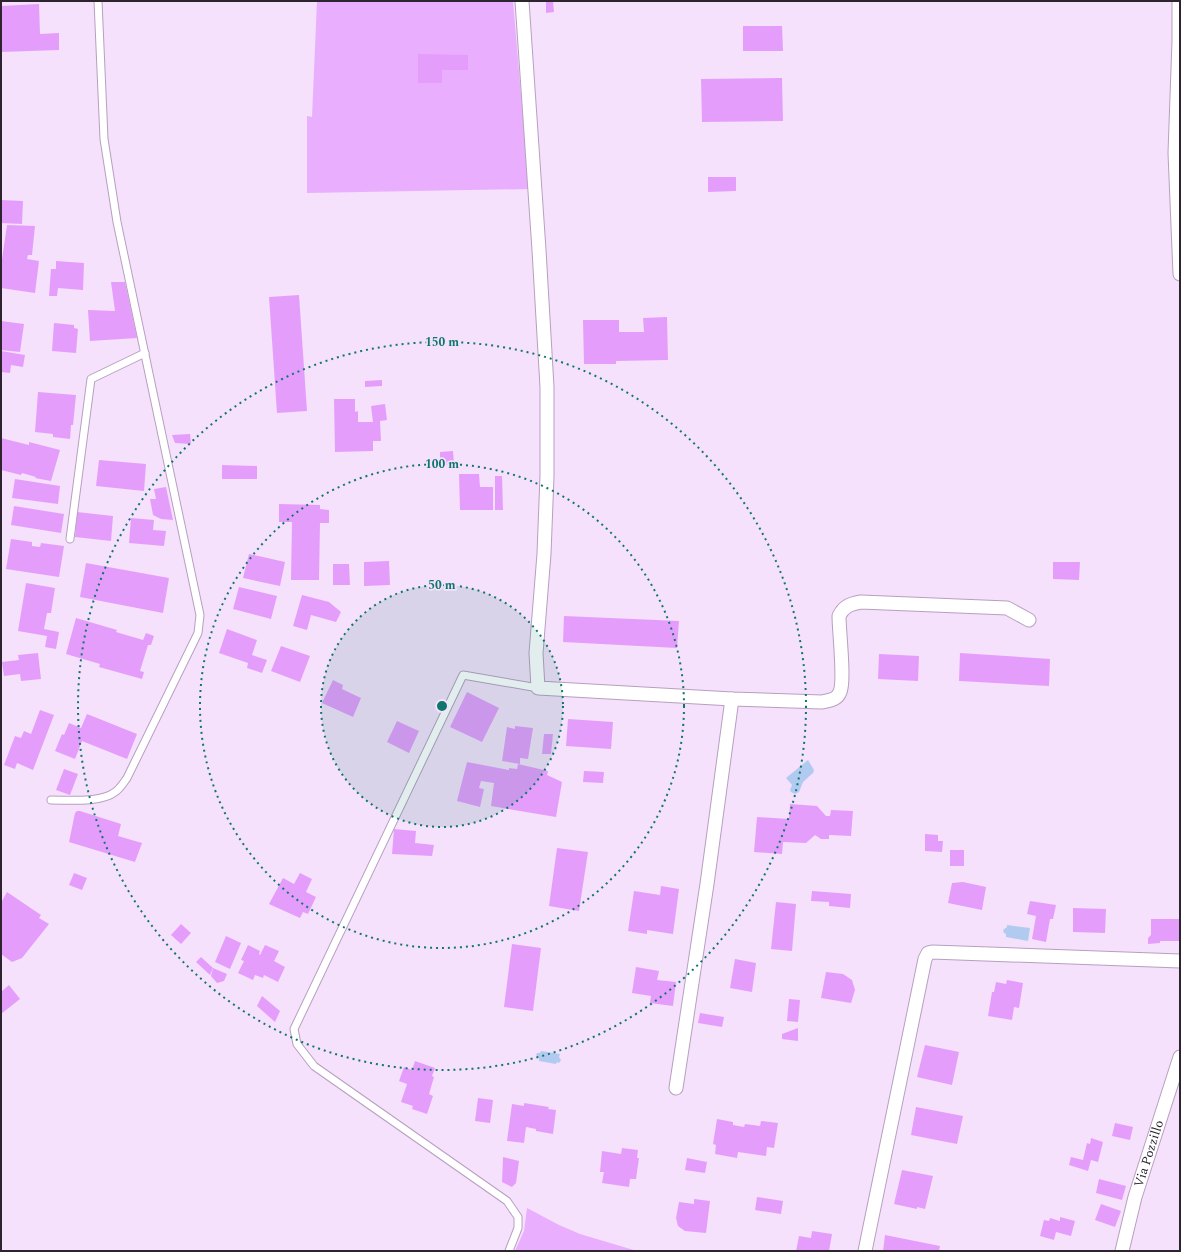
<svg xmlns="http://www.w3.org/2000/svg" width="1181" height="1252" font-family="Spectral,serif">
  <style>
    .green { fill: #e9aefd }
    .water { fill: #b1cbf0 }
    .building { fill: #e59dfc }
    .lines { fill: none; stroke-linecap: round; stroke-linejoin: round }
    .lane-casing { stroke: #b7a0bf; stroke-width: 9 }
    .street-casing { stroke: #b7a0bf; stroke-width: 15 }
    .lane { stroke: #fff; stroke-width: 7 }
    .street { stroke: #fff; stroke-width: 13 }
    .ring { fill: none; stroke: #0f766e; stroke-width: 2; stroke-dasharray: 2 4 }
    .labels { text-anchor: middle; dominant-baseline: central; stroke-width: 3.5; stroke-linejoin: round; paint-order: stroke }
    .street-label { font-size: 13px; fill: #2d2430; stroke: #f5e1fc }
    .centre { fill: #0f766e; stroke: #f5e1fc; stroke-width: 2 }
    .ring-label { font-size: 12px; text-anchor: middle; font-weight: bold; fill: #0f766e; stroke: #f5e1fc; stroke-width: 3.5; stroke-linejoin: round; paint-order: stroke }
  </style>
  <rect width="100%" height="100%" fill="#f5e1fc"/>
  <g class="green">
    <path d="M 317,1 L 513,1 L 529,189 L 307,193 L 307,116 L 312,117 Z"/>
    <path d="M 527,1208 L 559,1225 L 580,1234 L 637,1251 L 515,1251 L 524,1231 Z"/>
  </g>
  <g class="water">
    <path d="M 808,760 L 814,770 L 813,773 L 803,782 L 799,792 L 795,794 L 791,792 L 790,790 L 792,785 L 786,778 Z"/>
    <path d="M 1007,925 L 1030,928 L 1028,941 L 1006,937 L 1006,934 L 1004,933 L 1003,930 L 1007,927 Z"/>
    <path d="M 541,1051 L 560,1054 L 559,1057 L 561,1060 L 559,1063 L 557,1062 L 556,1064 L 539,1061 L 539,1058 L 536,1055 L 537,1053 L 540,1053 Z"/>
  </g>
  <g class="building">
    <path d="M 546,1 L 553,1 L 554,12 L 546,13 Z"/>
    <path d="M 39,4 L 40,34 L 59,33 L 59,50 L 1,52 L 1,6 Z"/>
    <path d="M 743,26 L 782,26 L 783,51 L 743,51 Z"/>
    <path d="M 418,54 L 468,55 L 468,70 L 442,70 L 442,83 L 418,83 Z"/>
    <path d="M 782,78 L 783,121 L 702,122 L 701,79 Z"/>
    <path d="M 708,177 L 736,177 L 736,191 L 708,192 Z"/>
    <path d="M 1,200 L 23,201 L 22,224 L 1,223 Z"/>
    <path d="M 7,225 L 35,226 L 32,255 L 28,255 L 27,259 L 39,261 L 35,293 L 1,288 L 1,266 Z"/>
    <path d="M 56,261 L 84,263 L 83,290 L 58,288 L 57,296 L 49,296 L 51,269 L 56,269 Z"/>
    <path d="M 111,282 L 125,282 L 137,338 L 90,341 L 88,310 L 115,311 Z"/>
    <path d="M 299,295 L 307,411 L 277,413 L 269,297 Z"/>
    <path d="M 667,317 L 668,360 L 616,361 L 616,364 L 584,364 L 583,320 L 619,320 L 619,332 L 644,332 L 643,318 Z"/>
    <path d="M 1,321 L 24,324 L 20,352 L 1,350 Z"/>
    <path d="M 54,323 L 74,325 L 74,328 L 78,329 L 76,353 L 52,351 Z"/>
    <path d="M 1,351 L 25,355 L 23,367 L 11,365 L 10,373 L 1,372 Z"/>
    <path d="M 382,380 L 382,386 L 365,387 L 365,381 Z"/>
    <path d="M 38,392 L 76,395 L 73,425 L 71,425 L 70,439 L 53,437 L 53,434 L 35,432 Z"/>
    <path d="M 334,399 L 355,399 L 355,412 L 358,411 L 358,422 L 373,422 L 371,406 L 385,404 L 387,420 L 380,421 L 381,441 L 373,441 L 373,451 L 335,452 Z"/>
    <path d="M 190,434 L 191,444 L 175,443 L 172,435 Z"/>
    <path d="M 1,438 L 29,445 L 29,442 L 60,450 L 51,481 L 35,478 L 36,477 L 22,473 L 21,475 L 1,470 Z"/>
    <path d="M 453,451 L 454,464 L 440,465 L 440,452 Z"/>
    <path d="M 99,460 L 146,464 L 144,491 L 96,486 Z"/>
    <path d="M 222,465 L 257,466 L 257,479 L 222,479 Z"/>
    <path d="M 459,474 L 479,474 L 480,487 L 493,487 L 493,510 L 460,510 Z"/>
    <path d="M 495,476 L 502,476 L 503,510 L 495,510 Z"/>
    <path d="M 15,479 L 60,486 L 58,504 L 12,498 Z"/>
    <path d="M 166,487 L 173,520 L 161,519 L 153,515 L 150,499 L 156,499 L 154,489 Z"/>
    <path d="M 279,504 L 320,505 L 320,509 L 329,510 L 329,523 L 320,523 L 319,580 L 291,580 L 292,522 L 279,522 Z"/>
    <path d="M 14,506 L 64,514 L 61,533 L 11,525 Z"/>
    <path d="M 77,512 L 113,516 L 111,541 L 75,537 Z"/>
    <path d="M 131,518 L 154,520 L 153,530 L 166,531 L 164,546 L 129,543 Z"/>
    <path d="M 11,539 L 32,542 L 32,546 L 40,547 L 41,543 L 64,546 L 59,577 L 6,569 Z"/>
    <path d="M 249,554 L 285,562 L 280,586 L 243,578 Z"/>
    <path d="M 389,561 L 390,585 L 364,586 L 364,562 Z"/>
    <path d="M 1053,562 L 1080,562 L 1079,580 L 1053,579 Z"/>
    <path d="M 86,563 L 169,578 L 163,613 L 80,597 Z"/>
    <path d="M 333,564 L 349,564 L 350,585 L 333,585 Z"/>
    <path d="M 26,583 L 55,588 L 51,613 L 47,613 L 44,629 L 59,632 L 56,649 L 45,647 L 47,636 L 18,631 Z"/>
    <path d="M 239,587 L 277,596 L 271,619 L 233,609 Z"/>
    <path d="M 302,595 L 329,602 L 341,612 L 336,622 L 311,615 L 307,630 L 293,626 Z"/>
    <path d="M 564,616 L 679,621 L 677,648 L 563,642 Z"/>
    <path d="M 76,618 L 117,630 L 116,632 L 143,640 L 146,633 L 154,636 L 151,645 L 148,645 L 140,671 L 144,672 L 142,679 L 99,667 L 100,664 L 66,654 Z"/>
    <path d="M 227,629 L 257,640 L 252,655 L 267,660 L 262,673 L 247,668 L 248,663 L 219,653 Z"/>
    <path d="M 281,646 L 310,656 L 300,682 L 271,671 Z"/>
    <path d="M 38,653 L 41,679 L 21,681 L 20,674 L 4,676 L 2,662 L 19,660 L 18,655 Z"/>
    <path d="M 960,653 L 1050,659 L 1049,686 L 959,681 Z"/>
    <path d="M 879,654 L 919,656 L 918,681 L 878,679 Z"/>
    <path d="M 333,680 L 343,685 L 342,689 L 361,698 L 353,717 L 322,703 Z"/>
    <path d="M 467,692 L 499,708 L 482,742 L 450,727 Z"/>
    <path d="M 40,710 L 54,715 L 33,770 L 17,763 L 15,769 L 4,765 L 15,736 L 21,738 L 24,731 L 31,734 Z"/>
    <path d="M 87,714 L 137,734 L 127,759 L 82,741 L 75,759 L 55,751 L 62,734 L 64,735 L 69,723 L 81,728 Z"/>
    <path d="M 568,719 L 613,722 L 611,749 L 566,746 Z"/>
    <path d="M 397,721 L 419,731 L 409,753 L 387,742 Z"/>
    <path d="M 515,726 L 533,728 L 528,759 L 520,758 L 520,764 L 502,761 L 507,727 L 515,729 Z"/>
    <path d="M 544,734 L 553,734 L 551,754 L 542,754 Z"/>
    <path d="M 467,762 L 509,770 L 509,768 L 517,769 L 518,764 L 548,771 L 547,775 L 562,782 L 556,817 L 491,806 L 494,783 L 481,781 L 479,788 L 484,789 L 480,807 L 457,801 Z"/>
    <path d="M 64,769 L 78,774 L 70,795 L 56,790 Z"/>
    <path d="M 584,771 L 604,772 L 603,783 L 583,782 Z"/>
    <path d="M 790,804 L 817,806 L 826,816 L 830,816 L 831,810 L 853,811 L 851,836 L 829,835 L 829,839 L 821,839 L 815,835 L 806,843 L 783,842 L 782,854 L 754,852 L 757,817 L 789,819 Z"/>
    <path d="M 77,811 L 80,811 L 121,824 L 118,836 L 142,843 L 135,862 L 69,842 L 75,813 Z"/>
    <path d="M 394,829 L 416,831 L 415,843 L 434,845 L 432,856 L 392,854 Z"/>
    <path d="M 925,834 L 938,835 L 938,841 L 943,841 L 942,852 L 925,851 Z"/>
    <path d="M 557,848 L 588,852 L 579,911 L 549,906 Z"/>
    <rect x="950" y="850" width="14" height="16"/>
    <path d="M 74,873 L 87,878 L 82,890 L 69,885 Z"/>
    <path d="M 300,873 L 312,879 L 306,892 L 316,897 L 308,914 L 303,912 L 300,918 L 269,904 L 283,878 L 294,884 Z"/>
    <path d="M 963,882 L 986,887 L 982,910 L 948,903 L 952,883 Z"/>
    <path d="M 661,886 L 679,889 L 673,934 L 647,930 L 647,934 L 628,931 L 634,891 L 660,895 Z"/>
    <path d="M 812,891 L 851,894 L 850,908 L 829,906 L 829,902 L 811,901 Z"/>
    <path d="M 7,892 L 41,915 L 39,918 L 49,924 L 22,958 L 12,962 L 1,954 L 1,903 Z"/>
    <path d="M 1030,901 L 1056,905 L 1053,919 L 1050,919 L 1046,942 L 1032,939 L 1036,916 L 1027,914 Z"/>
    <path d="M 776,902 L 796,904 L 792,951 L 771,949 Z"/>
    <path d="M 1073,908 L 1106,909 L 1105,933 L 1073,932 Z"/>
    <path d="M 1151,919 L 1180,919 L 1180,941 L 1160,941 L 1160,943 L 1148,944 L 1148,938 L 1151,935 Z"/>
    <path d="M 181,924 L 191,933 L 181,944 L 171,935 Z"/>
    <path d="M 226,936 L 241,943 L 230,969 L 215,962 Z"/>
    <path d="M 512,944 L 541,948 L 533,1011 L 504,1007 Z"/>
    <path d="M 248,945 L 260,951 L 259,954 L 260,955 L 265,945 L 279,951 L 274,961 L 285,967 L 278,982 L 264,975 L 263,978 L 255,975 L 253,980 L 238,973 L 244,961 L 241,960 Z"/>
    <path d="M 201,957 L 213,968 L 210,975 L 196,962 Z"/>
    <path d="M 735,959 L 756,963 L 752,992 L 730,988 Z"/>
    <path d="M 636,967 L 659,971 L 657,980 L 676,982 L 673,1006 L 650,1003 L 651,996 L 632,993 Z"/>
    <path d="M 213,968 L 227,974 L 224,981 L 217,983 L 211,976 Z"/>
    <path d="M 826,972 L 843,974 L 852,980 L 855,990 L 851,1003 L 821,998 Z"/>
    <path d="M 1007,980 L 1023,983 L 1019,1008 L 1014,1007 L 1012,1020 L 988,1016 L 992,992 L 994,992 L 996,982 L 1006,984 Z"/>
    <path d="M 9,985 L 20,999 L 1,1014 L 1,992 Z"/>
    <path d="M 262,996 L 280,1011 L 275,1022 L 257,1006 Z"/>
    <path d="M 789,999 L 800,1000 L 798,1022 L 787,1021 Z"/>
    <path d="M 700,1013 L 724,1017 L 722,1027 L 698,1023 Z"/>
    <path d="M 798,1028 L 798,1041 L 782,1039 L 782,1034 Z"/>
    <path d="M 925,1045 L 959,1052 L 952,1085 L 917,1077 Z"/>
    <path d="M 415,1061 L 435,1068 L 432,1076 L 434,1077 L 429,1094 L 433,1096 L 427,1114 L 412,1109 L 413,1106 L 401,1102 L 407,1084 L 399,1081 L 404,1067 L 412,1070 Z"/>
    <path d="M 478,1098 L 493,1100 L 490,1123 L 475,1121 Z"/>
    <path d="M 524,1103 L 549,1107 L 548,1109 L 556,1110 L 553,1134 L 536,1131 L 536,1129 L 526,1127 L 524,1143 L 507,1141 L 512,1104 L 524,1106 Z"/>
    <path d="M 916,1107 L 963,1116 L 957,1144 L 911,1135 Z"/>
    <path d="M 717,1119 L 733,1122 L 733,1125 L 744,1127 L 745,1124 L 760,1126 L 761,1121 L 778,1123 L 774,1148 L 767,1147 L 766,1156 L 738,1152 L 737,1158 L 715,1154 L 716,1145 L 713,1144 Z"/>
    <path d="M 1115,1123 L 1133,1127 L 1130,1140 L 1112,1136 Z"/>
    <path d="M 1091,1138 L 1103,1142 L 1098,1162 L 1091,1160 L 1088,1171 L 1069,1165 L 1071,1157 L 1083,1160 L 1087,1143 L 1090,1144 Z"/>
    <path d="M 622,1148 L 638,1150 L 637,1158 L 639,1158 L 636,1179 L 630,1179 L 629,1187 L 602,1183 L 604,1172 L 600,1172 L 602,1151 L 621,1154 Z"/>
    <path d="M 503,1157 L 519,1161 L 516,1183 L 512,1187 L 502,1182 Z"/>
    <path d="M 687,1158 L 707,1162 L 705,1173 L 685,1170 Z"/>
    <path d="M 902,1170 L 933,1176 L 925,1209 L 917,1207 L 917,1209 L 894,1204 Z"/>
    <path d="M 1099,1179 L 1126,1186 L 1122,1200 L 1096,1193 Z"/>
    <path d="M 757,1197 L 783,1201 L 781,1214 L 755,1210 Z"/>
    <path d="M 694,1199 L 710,1201 L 706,1233 L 685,1231 L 678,1226 L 676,1218 L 679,1202 L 694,1204 Z"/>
    <path d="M 1101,1204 L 1121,1211 L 1115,1227 L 1095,1220 Z"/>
    <path d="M 1060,1217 L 1075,1221 L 1071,1236 L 1056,1232 L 1054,1240 L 1040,1236 L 1044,1220 L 1049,1221 L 1050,1218 L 1060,1221 Z"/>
    <path d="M 812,1231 L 832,1234 L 829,1251 L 796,1251 L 799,1236 L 811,1238 Z"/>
    <path d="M 885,1235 L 940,1246 L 939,1251 L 883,1251 Z"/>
  </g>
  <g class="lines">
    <defs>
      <g id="lane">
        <path d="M 70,539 L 91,379 L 145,353"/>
        <path d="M 51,800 C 68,800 101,803 115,792 C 120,789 124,782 127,778 L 198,633 L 200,615 L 117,222 L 104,139 L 98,1"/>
        <path d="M 509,1251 L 518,1228 L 518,1217 L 507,1201 L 314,1066 L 297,1044 L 294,1029 L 463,675 L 538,688"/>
      </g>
      <g id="street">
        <path d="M 522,1 L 539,250 L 547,387 L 547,476 L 544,554 L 536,653 L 538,688 L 732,699 L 822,702 C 830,700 837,700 840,692 C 845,681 839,631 839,616 C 844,606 850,604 861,602 L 1007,608 L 1029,620"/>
        <path d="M 1179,1 L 1179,41 L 1175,153 L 1180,274"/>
        <path d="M 676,1088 L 707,884 L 732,699"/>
        <path d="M 865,1251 L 925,959 L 928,953 L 932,952 L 1180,961"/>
        <path id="s1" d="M 1122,1251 L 1135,1197 L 1180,1057"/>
      </g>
    </defs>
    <use href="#lane" class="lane-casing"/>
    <use href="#street" class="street-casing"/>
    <use href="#lane" class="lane"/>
    <use href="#street" class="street"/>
  </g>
  <circle cx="442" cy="706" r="121" fill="#0f766e" fill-opacity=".12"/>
  <g class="ring">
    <circle cx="442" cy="706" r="121"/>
    <circle cx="442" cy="706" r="242"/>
    <circle cx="442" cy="706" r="364"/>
  </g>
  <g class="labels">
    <g class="street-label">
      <text stroke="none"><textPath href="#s1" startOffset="101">Via Pozzillo</textPath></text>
    </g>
  </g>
  <circle cx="442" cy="706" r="6" class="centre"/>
  <g class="ring-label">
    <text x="442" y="346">150 m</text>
    <text x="442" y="468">100 m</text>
    <text x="442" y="589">50 m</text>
  </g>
  <rect width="1181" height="1252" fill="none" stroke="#2d2430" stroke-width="4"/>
</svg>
